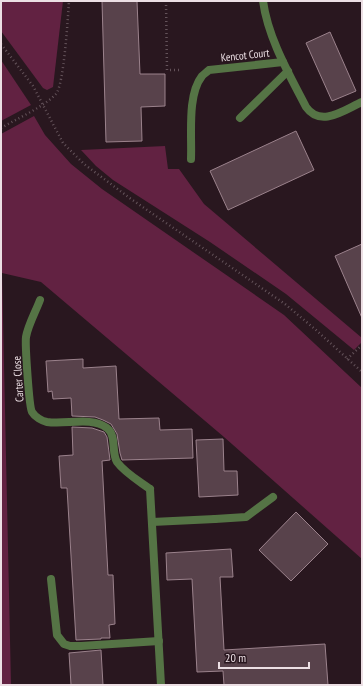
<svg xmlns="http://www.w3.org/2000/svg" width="363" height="686" font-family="'PT Sans Narrow',sans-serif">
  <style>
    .green { fill: #622242 }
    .building { fill: #58424b; stroke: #9b828c }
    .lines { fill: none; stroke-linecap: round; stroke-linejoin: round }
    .path { stroke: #64535a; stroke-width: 2.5; stroke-dasharray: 1 3; stroke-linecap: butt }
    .lane { stroke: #557445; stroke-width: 8 }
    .street { stroke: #557445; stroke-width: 8 }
    .labels { text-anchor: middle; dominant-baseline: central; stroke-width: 3; stroke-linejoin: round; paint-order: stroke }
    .street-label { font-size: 11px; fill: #ecdfe4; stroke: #29171f }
  </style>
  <rect width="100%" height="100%" fill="#29171f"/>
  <g class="green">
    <path d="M 1,1 L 63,1 L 53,87 L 47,90 L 43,88 L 1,31 Z"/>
    <path d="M 1,60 L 31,105 L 1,121 Z"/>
    <path d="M 34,116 L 45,135 L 71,164 L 102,189 L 284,315 L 362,388 L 362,559 L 224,437 L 41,282 L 2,273 L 11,685 L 1,685 L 1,134 Z"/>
    <path d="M 165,146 L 168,169 L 179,169 L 204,204 L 362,338 L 362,342 L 354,350 L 286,294 L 210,242 L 113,180 L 96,166 L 81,150 Z"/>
  </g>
  <g class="building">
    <path d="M 102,1 L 137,1 L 140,74 L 165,74 L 165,106 L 141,107 L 142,141 L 106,142 Z"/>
    <path d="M 330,32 L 356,91 L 332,101 L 306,43 Z"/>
    <path d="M 296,131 L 314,170 L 228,210 L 210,171 Z"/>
    <path d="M 362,244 L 362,318 L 335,256 Z"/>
    <path d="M 83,359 L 83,368 L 116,366 L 119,419 L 159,418 L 160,430 L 192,429 L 193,458 L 122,460 L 120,453 L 117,434 L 111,424 L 103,420 L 95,417 L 72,416 L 71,398 L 53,399 L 52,391 L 48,392 L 46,361 Z"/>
    <path d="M 72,427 L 92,428 L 104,432 L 107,437 L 110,460 L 102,461 L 108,575 L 113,575 L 115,624 L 109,625 L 110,638 L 101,638 L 101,639 L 76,640 L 67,488 L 61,488 L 59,456 L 73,455 Z"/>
    <path d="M 223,439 L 224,471 L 237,471 L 238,495 L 199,497 L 196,440 Z"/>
    <path d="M 296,512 L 328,544 L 291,581 L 259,550 Z"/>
    <path d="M 231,549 L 233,577 L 220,577 L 224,650 L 325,644 L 328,685 L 224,685 L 223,671 L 197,672 L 192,579 L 167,580 L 166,553 Z"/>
    <path d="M 101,650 L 103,685 L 71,685 L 69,653 Z"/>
  </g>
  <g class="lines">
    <g class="path">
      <path d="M 166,1 L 167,70 L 182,70"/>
      <path d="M 1,44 L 33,86 L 63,143 L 84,164 L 131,199 L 285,304 L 316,330 L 362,372"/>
      <path d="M 1,128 C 16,119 44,107 56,94 C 64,85 68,16 69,1"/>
      <path d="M 347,359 L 362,345"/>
    </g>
    <g class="lane">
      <path d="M 263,1 C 268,38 289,74 306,107 C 321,128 344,110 362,102"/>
      <path d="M 240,118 L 288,71"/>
      <path d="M 191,159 C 192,135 187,95 202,76 C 204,74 207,72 209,70 L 283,62"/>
      <path d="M 40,300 C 36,311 28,325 26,337 C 25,344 29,407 32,412 C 35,417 42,421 47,422 C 66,425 91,416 107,428 C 117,436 111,452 117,462 C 125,473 139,481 150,489"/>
      <path d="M 215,519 L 246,517 L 273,497"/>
      <path d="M 51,579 L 57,635 L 64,644 L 70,646 L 81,646 L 159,641"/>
    </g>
    <g class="street">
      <path d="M 150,489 L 161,685"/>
      <path d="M 152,522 L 215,519"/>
    </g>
  </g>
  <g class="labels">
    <g class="street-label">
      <text transform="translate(245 55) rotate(-6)">Kencot Court</text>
      <text transform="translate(18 379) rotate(-94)">Carter Close</text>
    </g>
  </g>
  <rect width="363" height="686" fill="none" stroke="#ecdfe4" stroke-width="4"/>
  <path d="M219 662v6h90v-6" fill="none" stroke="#ecdfe4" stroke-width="2"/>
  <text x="225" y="662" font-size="12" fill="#ecdfe4" stroke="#29171f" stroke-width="3" paint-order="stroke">20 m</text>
</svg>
